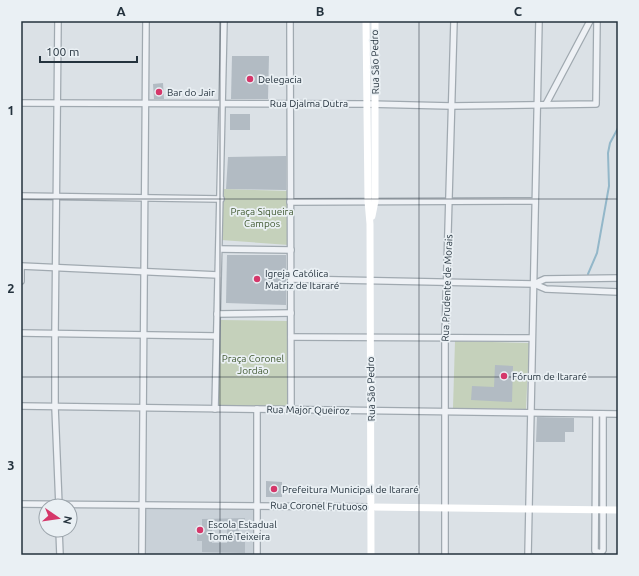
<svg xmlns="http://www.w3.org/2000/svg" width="639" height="576" font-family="Ubuntu,sans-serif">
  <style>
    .built { fill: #c9d1d8 }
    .green { fill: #c5d1bb }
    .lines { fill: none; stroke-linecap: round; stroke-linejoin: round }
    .stream { stroke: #93b7c9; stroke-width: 2 }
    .building { fill: #b2bbc3; fill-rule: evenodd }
    .street-casing { stroke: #a0a9b0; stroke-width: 8 }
    .street { stroke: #eef1f5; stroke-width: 5.5 }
    .secondary { stroke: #fff; stroke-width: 7 }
    .grid { fill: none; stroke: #24323d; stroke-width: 1; stroke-opacity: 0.55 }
    .poi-dot { fill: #d5376a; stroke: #eaf0f4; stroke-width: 1.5 }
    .labels { text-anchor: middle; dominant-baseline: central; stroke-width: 3.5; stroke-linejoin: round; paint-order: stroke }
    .street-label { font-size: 10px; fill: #24323d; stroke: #eaf0f4 }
    .poi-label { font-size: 10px; fill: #24323d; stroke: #eaf0f4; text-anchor: start }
    .park-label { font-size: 10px; fill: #405931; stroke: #eaf0f4 }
    .neatline { fill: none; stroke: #24323d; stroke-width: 1.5 }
    .grid-label { font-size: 13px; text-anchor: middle; font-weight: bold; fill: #24323d }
  </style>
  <rect width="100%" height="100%" fill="#dbe1e6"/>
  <path class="built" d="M 142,504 L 257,506 L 257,555 L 143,555 Z"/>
  <g class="green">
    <path d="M 223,189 L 289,191 L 289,245 L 221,240 Z"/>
    <path d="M 221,320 L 287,321 L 288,406 L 218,406 Z"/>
    <path d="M 455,341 L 529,343 L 526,409 L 453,408 Z"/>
  </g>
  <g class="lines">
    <path class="stream" d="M 588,274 L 597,253 L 609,186 L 608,153 L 610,143 L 618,128"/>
  </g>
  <g class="building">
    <path d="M 232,56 L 269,56 L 268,99 L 231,99 Z"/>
    <path d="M 163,83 L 164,99 L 154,99 L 153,84 Z"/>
    <rect x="230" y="114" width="20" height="16"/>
    <path d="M 286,156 L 286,190 L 226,189 L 228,157 Z"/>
    <path d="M 227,255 L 286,255 L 286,305 L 226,303 Z"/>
    <path d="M 495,365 L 513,366 L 512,402 L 471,400 L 472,386 L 494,387 Z"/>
    <path d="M 537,417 L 574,418 L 574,432 L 565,432 L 565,442 L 536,442 Z"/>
    <path d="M 266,481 L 282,482 L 282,497 L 266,497 Z"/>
    <path d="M 245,518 L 245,530 L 239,530 L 239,542 L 245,542 L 245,553 L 202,552 L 202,541 L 197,541 L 197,529 L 202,529 L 202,519 ZM 212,527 L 227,527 L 227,543 L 212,543 Z"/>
  </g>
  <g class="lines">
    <defs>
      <g id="street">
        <path d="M 58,21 L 55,334 L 55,407 L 59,506"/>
        <path d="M 290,21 L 291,410"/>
        <path d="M 21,103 L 368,104 L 451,106 L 596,104 L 597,21"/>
        <path d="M 546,104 L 590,21"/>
        <path d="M 21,196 L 221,199"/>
        <path d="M 290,202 L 534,201"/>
        <path d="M 219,249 L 291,250"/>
        <path d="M 21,266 L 218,275"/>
        <path d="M 291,279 L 534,284 L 546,289 L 618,292"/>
        <path d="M 21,281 L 21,266"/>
        <path d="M 534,284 L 545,279 L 618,278"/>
        <path d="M 217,314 L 291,313"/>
        <path d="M 21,333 L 216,336"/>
        <path d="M 291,337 L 532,338"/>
        <path d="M 21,406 L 618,414"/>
        <path d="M 215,409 L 224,21"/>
        <path d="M 257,409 L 257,555"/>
        <path d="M 596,414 L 595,551 L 601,553 L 603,550 L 603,414"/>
        <path d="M 21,504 L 372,507"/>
        <path d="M 59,530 L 60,555"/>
        <path d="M 142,555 L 146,21"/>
        <path d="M 445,555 L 445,337 L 454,21"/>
        <path d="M 528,555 L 539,21"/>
      </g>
    </defs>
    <use href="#street" class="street-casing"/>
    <use href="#street" class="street"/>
    <g class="secondary">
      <path d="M 366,21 L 368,201 L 370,224 L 371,555"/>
      <path d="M 372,216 L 375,201 L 375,21"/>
      <path d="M 372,507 L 618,510"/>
    </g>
  </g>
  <path class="grid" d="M 220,21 L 220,555M 419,21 L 419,555M 21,199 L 618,199M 21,377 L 618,377"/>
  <g class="poi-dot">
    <circle cx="250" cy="79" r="4"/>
    <circle cx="159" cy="92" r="4"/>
    <circle cx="257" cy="279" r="4"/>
    <circle cx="504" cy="376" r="4"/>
    <circle cx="274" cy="489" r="4"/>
    <circle cx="200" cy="530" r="4"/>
  </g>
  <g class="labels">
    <g class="street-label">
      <text transform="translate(375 62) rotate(-91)">Rua São Pedro</text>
      <text x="309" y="103">Rua Djalma Dutra</text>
      <text transform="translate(447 288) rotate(-88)">Rua Prudente de Morais</text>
      <text transform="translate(371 389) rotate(-91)">Rua São Pedro</text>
      <text transform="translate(308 410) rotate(1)">Rua Major Queiroz</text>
      <text transform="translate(319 506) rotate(1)">Rua Coronel Frutuoso</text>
    </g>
    <g class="poi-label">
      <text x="258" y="79">Delegacia</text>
      <text x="167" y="92">Bar do Jair</text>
      <text x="265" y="273">Igreja Católica<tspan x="265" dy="12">Matriz de Itararé</tspan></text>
      <text x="512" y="376">Fórum de Itararé</text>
      <text x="282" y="489">Prefeitura Municipal de Itararé</text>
      <text x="208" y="524">Escola Estadual<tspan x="208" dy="12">Tomé Teixeira</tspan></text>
    </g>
    <g class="park-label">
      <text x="262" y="211">Praça Siqueira<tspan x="262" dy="12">Campos</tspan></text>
      <text x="253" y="358">Praça Coronel<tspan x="253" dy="12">Jordão</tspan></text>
    </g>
  </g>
  <rect width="639" height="576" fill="none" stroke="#eaf0f4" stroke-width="44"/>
  <g transform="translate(58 518) rotate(103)"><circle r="19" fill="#eaf0f4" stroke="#9ba4ab"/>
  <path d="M0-3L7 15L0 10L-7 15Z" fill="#d5376a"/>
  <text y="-6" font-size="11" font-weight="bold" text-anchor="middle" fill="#24323d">N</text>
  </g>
  <path d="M40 56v6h97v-6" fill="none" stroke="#24323d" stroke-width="2"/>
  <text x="46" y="56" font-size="12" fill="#24323d" stroke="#eaf0f4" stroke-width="3" paint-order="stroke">100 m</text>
  <rect x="22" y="22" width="595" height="532" class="neatline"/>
  <g class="grid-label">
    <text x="121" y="16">A</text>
    <text x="320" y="16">B</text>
    <text x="518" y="16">C</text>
    <text x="11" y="115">1</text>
    <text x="11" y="293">2</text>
    <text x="11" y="470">3</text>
  </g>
</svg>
